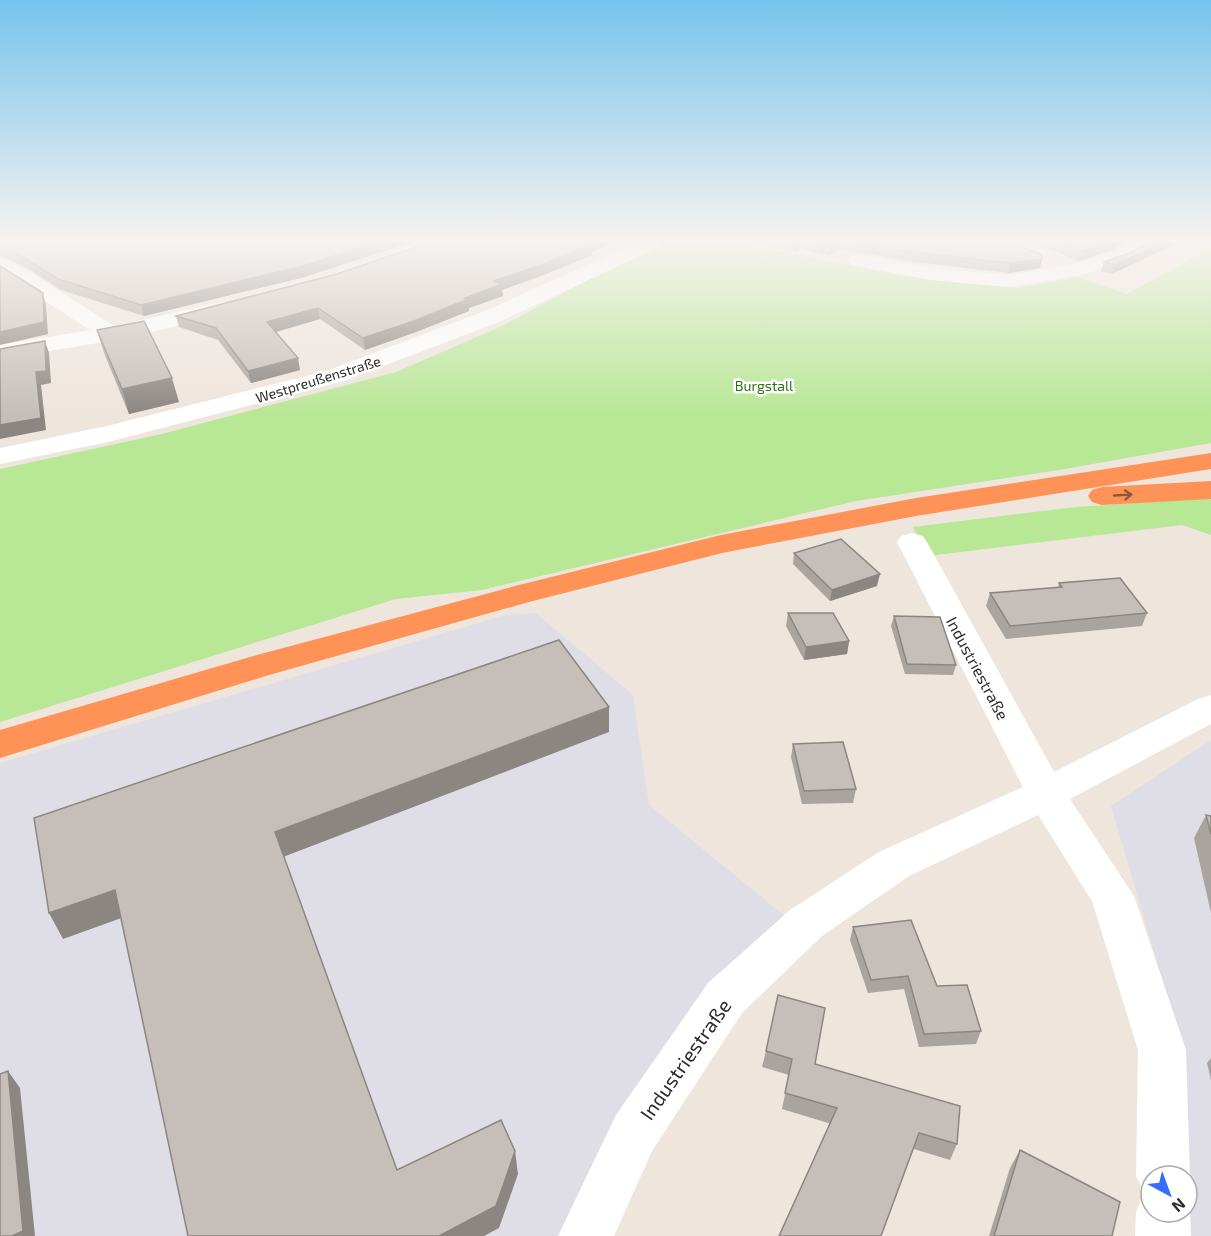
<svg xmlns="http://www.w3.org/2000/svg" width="1211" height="1236" font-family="'Exo 2',sans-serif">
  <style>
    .industrial { fill: #dfdee6 }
    .green { fill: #b8e796 }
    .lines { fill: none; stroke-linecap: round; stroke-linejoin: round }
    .minor { fill: #fff; fill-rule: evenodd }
    .highway { fill: #ff9256; fill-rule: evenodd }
    .wall { fill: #aaa49f }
    .shaded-wall { fill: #8b8682 }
    .building { fill: #c6bfb9; stroke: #8b8682; stroke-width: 1.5 }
    .oneway { stroke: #8a593e }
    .labels { text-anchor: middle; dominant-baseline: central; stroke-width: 5; stroke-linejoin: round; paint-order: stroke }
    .far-street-label { font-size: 14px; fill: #2b2b2b; stroke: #fff }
    .far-park-label { font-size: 14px; fill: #2f6d16; stroke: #fff }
    .street-label { font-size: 16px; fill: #2b2b2b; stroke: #fff }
    .near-street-label { font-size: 20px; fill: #2b2b2b; stroke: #fff }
  </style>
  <rect width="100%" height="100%" fill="#eee5dd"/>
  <g class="industrial">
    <path d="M 536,613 L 633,695 L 649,805 L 786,917 L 564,1236 L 0,1236 L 0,763 L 506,615 Z"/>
    <path d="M 1211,740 L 1211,1236 L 1184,1236 L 1187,1176 L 1184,1054 L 1111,806 Z"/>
  </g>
  <g class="green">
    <path d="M 660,242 L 730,242 L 909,277 L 1019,288 L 1077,277 L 1127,294 L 1211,248 L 1211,443 L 1059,470 L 856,501 L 482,590 L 396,599 L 0,722 L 0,469 L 162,434 L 396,372 L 502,326 Z"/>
    <path d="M 1211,498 L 1211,535 L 1182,525 L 928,556 L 913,527 L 1076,507 Z"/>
  </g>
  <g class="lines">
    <g class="minor">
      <path d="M 398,242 L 426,242 L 433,248 L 430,252 C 420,255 405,251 398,242 Z"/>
      <path d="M 637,242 L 664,242 L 661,246 L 501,321 L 344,381 L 108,442 L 0,464 L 0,448 L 107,426 L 326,371 L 485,311 Z"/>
      <path d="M 1130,242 L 1155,242 L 1152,246 L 1126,260 L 1085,274 L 1008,287 L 931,280 L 858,266 L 851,264 L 848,260 L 851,256 L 858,254 L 931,268 L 1008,275 L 1074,264 L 1112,252 Z"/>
      <path d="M 0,257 L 31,273 L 114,326 L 222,302 L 230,304 L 233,309 L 230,314 L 110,341 L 0,359 L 0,345 L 90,330 L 0,272 Z"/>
      <path d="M 912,533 L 923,536 L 927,542 L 1054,772 L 1198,699 L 1211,695 L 1211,724 L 1070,799 L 1134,896 L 1186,1050 L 1190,1176 L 1187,1182 L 1187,1176 L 1151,1176 L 1151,1212 L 1187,1212 L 1187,1204 L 1190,1212 L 1191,1236 L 1135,1236 L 1136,1212 L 1144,1193 L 1136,1176 L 1138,1050 L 1092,901 L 1038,815 L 909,876 L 822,936 L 742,1013 L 652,1151 L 614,1236 L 558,1236 L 616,1115 L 708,983 L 790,910 L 879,852 L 1023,787 L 897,542 L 901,536 Z"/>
    </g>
    <g class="highway">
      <path d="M 1211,453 L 1211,469 L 916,516 L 722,553 L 529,602 L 269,675 L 0,758 L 0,730 L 257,655 L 519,585 L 721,535 L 916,498 Z"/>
      <path d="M 1211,481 L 1211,499 L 1102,505 L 1092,502 L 1088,496 L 1092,490 L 1102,487 Z"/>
    </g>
  </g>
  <g class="wall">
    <path d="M 0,242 L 305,277 L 144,316 L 61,290 L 32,271 L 0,255 Z"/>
    <path d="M 758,242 L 1010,242 L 1040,268 L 1008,273 L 909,261 L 858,252 L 838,250 L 828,256 L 800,248 L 797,252 L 757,244 Z"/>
    <path d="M 1033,242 L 1125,242 L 1111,250 L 1079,261 Z"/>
    <path d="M 613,243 L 592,252 L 592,255 L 541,276 L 502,290 L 503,296 L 469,308 L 469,311 L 416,332 L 365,350 L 320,319 L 275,332 L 300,370 L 251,383 L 218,340 L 179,327 L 176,316 L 337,274 Z"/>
    <path d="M 1130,253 L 1112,274 L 1101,271 L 1104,262 Z"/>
    <path d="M 97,330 L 179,402 L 129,414 L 104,353 Z"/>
    <path d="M 794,553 L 877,586 L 830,601 L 793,564 Z"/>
    <path d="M 1059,583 L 1147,613 L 1142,626 L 1006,639 L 986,606 L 990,593 L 1058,588 Z"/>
    <path d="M 788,613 L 849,641 L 847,654 L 804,660 L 786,626 Z"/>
    <path d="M 894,616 L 956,665 L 953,675 L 905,674 L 891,626 Z"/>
    <path d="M 793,744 L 856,789 L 853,803 L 802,804 L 791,757 Z"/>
    <path d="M 1206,815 L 1211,816 L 1211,913 L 1194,838 Z"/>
    <path d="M 853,927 L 937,986 L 981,1031 L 976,1044 L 919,1047 L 904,989 L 868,993 L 850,940 Z"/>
    <path d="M 766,1051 L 815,1064 L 957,1144 L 950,1160 L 782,1109 L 789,1075 L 762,1067 Z"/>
    <path d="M 1211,1058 L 1211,1080 L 1207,1063 Z"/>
    <path d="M 1020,1150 L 1112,1236 L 989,1236 L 1010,1168 Z"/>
  </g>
  <g class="shaded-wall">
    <path d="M 377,242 L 411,242 L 305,277 L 144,316 L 141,305 Z"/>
    <path d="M 591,242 L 613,242 L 613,243 L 592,252 L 592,255 L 541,276 L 502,290 L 503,296 L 469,308 L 469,311 L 416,332 L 365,350 L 363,338 L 465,298 L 494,281 Z"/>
    <path d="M 801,242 L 800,248 L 797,252 L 798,243 Z"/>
    <path d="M 837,242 L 839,242 L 838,250 L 828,256 L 829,247 Z"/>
    <path d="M 1110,242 L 1125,242 L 1111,250 L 1079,261 L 1082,251 Z"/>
    <path d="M 1164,242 L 1180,242 L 1112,274 L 1115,265 Z"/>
    <path d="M 1042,259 L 1040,268 L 1008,273 L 1010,263 Z"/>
    <path d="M 43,293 L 46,305 L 48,334 L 0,345 L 0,332 Z"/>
    <path d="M 318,308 L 320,319 L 269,334 L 267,322 Z"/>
    <path d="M 45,341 L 49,353 L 51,383 L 41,385 L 46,430 L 0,439 L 0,425 L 36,372 Z"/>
    <path d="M 298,358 L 300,370 L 251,383 L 248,371 Z"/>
    <path d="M 172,378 L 179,402 L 129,414 L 122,389 Z"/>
    <path d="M 880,574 L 877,586 L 830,601 L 832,590 Z"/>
    <path d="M 849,641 L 847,654 L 804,660 L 806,647 Z"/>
    <path d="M 609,707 L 609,732 L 283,857 L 275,832 Z"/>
    <path d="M 115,890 L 127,916 L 63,939 L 49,913 Z"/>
    <path d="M 8,1071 L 20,1088 L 35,1236 L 12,1236 Z"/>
    <path d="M 515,1151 L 518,1174 L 499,1228 L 484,1236 L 439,1236 Z"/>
  </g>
  <g class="building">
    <path d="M 0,242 L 377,242 L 303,266 L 141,305 L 58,279 L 28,260 L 0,246 Z"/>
    <path d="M 431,242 L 591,242 L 589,243 L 592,244 L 541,265 L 494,281 L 502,284 L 465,298 L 468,299 L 414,321 L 363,338 L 318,308 L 267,322 L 298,358 L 248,371 L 216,328 L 176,316 L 337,274 Z"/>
    <path d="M 812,242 L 837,242 L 829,247 Z"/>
    <path d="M 854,242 L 1010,242 L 1042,255 L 1042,259 L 1010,263 L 911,252 Z"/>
    <path d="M 1058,242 L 1110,242 L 1082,251 Z"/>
    <path d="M 1150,242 L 1164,242 L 1115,265 L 1104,262 L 1130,253 Z"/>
    <path d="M 0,266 L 43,293 L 44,322 L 0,332 Z"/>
    <path d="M 144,321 L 172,378 L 122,389 L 97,330 Z"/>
    <path d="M 45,341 L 46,371 L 36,372 L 41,418 L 0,425 L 0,349 Z"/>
    <path d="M 841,539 L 880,574 L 832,590 L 794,553 Z"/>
    <path d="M 1120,578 L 1147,613 L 1010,626 L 990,593 L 1062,587 L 1059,583 Z"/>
    <path d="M 788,613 L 833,613 L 849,641 L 806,647 Z"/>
    <path d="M 894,616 L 940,617 L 956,665 L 907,664 Z"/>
    <path d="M 559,640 L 609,707 L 275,832 L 397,1170 L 501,1120 L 515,1151 L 496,1206 L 439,1236 L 188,1236 L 115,890 L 49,913 L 34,818 Z"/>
    <path d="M 843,742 L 856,789 L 804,791 L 793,744 Z"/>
    <path d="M 1206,815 L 1211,816 L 1211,834 Z"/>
    <path d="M 911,920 L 937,986 L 967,985 L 981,1031 L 924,1034 L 908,976 L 871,980 L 853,927 Z"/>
    <path d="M 778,995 L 825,1008 L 815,1064 L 960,1106 L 957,1144 L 919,1133 L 881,1236 L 779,1236 L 837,1108 L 785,1093 L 792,1059 L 766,1051 Z"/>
    <path d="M 8,1071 L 23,1231 L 12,1236 L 0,1236 L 0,1074 Z"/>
    <path d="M 1020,1150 L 1120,1202 L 1112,1236 L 994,1236 Z"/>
  </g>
  <defs><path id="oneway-shaft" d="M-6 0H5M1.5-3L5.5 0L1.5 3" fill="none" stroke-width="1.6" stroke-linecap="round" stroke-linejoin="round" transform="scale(1.5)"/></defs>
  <use class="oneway" href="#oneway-shaft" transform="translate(1123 495) rotate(-3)"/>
  <linearGradient id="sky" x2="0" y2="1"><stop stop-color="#75c4ed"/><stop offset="0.58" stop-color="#f7f3f0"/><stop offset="1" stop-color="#f7f3f0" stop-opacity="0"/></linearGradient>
  <rect width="1211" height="415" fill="url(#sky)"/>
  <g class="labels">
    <g class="far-street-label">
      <text transform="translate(318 379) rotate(-17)">Westpreußenstraße</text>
    </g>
    <g class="far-park-label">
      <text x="764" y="385">Burgstall</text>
    </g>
    <g class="street-label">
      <text transform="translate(978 668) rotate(62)">Industriestraße</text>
    </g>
    <g class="near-street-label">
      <text transform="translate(685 1059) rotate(-55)">Industriestraße</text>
    </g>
  </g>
  <g transform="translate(1169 1194) rotate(139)"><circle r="28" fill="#ffffff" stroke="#aaaaaa" stroke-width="1.5"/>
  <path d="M0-4.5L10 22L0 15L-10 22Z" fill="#386dff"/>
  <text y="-9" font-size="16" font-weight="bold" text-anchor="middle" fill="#2b2b2b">N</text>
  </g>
</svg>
